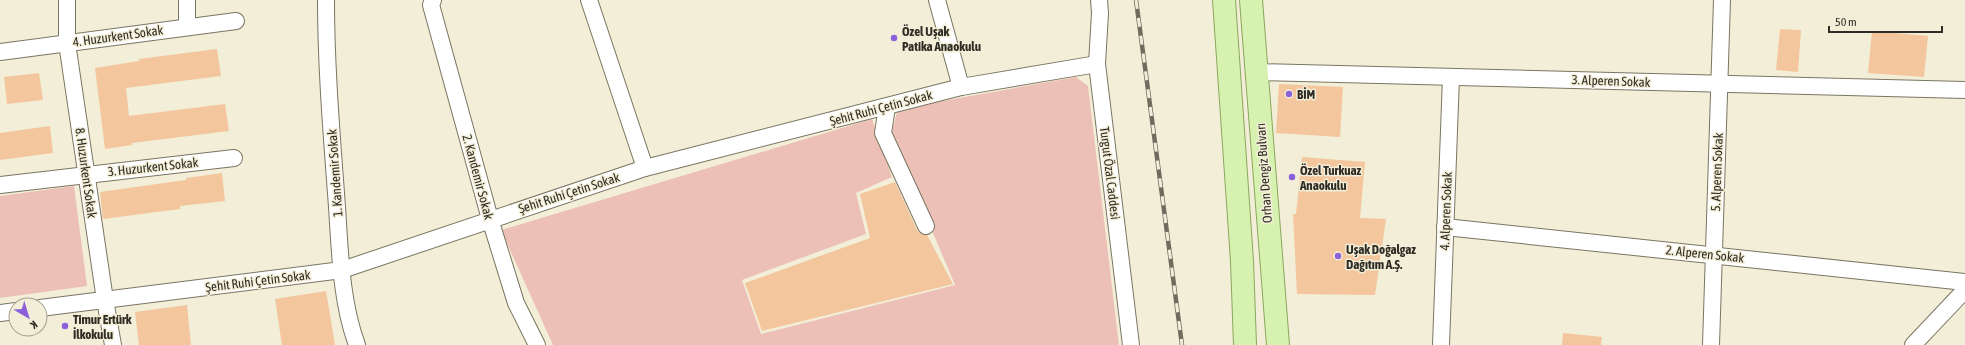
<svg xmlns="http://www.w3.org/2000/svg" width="1965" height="345" font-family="'Asap Condensed',sans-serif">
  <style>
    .green { fill: #edc0b7 }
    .building { fill: #f3c69d }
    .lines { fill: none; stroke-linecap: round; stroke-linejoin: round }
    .minor-casing { stroke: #7a7562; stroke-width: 18 }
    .primary-casing { stroke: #8aa75d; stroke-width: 24 }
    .minor { stroke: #fff; stroke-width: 16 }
    .primary { stroke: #d7f2b0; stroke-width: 22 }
    .rail-casing { stroke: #6f6c5f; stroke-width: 4.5 }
    .rail { stroke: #f3eed8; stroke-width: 3; stroke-dasharray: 9; stroke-linecap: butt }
    .poi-dot { fill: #8b60da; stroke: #f3eed8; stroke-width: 1.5 }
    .labels { text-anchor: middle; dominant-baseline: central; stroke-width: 3; stroke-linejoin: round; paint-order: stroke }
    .poi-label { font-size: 13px; font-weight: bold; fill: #2e2c24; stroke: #f3eed8; text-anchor: start }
    .street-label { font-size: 13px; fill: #2e2c24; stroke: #f3eed8 }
  </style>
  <rect width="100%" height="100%" fill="#f3eed8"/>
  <g class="green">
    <path d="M 1076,77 L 1088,86 L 1119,345 L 553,345 L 501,230 L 872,119 L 892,177 L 856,193 L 866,234 L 742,280 L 761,334 L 955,285 L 891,134 L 898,109 Z"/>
    <path d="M 74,186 L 87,286 L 0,298 L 0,196 Z"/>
  </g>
  <g class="building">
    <path d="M 1780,29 L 1801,30 L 1798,72 L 1776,70 Z"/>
    <path d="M 1872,31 L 1928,36 L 1924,77 L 1868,73 Z"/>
    <path d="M 217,49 L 221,76 L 126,88 L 129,116 L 225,104 L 229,131 L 132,143 L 132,145 L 105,149 L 95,68 L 139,61 L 139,59 Z"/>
    <path d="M 39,73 L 43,100 L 7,104 L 4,77 Z"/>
    <path d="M 1279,84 L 1343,87 L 1340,137 L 1276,133 Z"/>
    <path d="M 50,126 L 53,153 L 0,160 L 0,133 Z"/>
    <path d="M 1302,157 L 1365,162 L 1360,218 L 1386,219 L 1375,295 L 1297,294 L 1293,214 L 1296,214 Z"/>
    <path d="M 222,173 L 225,201 L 180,206 L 180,209 L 103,219 L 100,192 L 186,180 L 186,178 Z"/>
    <path d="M 895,182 L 917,230 L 921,234 L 927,235 L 953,284 L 762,331 L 745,283 L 870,238 L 860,194 Z"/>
    <path d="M 326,291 L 335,345 L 282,345 L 275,299 Z"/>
    <path d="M 187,305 L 191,345 L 139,345 L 135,312 Z"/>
    <path d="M 1563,333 L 1602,337 L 1601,345 L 1562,345 Z"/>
  </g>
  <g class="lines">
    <defs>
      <g id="minor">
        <path d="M 67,0 L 67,43 L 105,300 L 113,345"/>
        <path d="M 326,0 C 326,69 332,138 337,207 C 340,252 341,302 357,345"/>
        <path d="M 433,0 L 431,5 L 490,219 L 516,303 L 537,345"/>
        <path d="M 589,0 L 645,168"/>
        <path d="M 937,0 L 961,87"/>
        <path d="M 1099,0 L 1100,13 L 1097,64 L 1131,345"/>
        <path d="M 187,27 L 187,0"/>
        <path d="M 0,52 L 236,21"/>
        <path d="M 1257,72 L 1965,90"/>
        <path d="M 887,107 L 883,133 L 926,226"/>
        <path d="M 0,185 L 234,158"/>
        <path d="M 1445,227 L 1965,282"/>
        <path d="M 40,308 L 342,270 L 645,168 L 961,87 L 1097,64"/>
        <path d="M 0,313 L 16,311"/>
        <path d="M 1441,345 L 1451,77"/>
        <path d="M 1711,345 L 1722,0"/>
        <path d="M 1913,345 L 1965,290"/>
      </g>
      <g id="primary">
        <path d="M 1224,0 L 1242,261 L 1245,345"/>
        <path d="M 1251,0 L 1278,345"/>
      </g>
    </defs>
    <use href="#minor" class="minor-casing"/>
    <use href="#primary" class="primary-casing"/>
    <use href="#minor" class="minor"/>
    <use href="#primary" class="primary"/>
    <defs>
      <path id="rail" d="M 1136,0 L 1182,345"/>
    </defs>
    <use href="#rail" class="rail-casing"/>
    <use href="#rail" class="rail"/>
  </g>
  <g class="poi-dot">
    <circle cx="894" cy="38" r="4"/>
    <circle cx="1289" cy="94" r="4"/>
    <circle cx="1292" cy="177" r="4"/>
    <circle cx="1338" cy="256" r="4"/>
    <circle cx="65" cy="326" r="4"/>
  </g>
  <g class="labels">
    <g class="poi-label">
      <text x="902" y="31">Özel Uşak<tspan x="902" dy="15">Patika Anaokulu</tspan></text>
      <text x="1297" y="94">BİM</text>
      <text x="1300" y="170">Özel Turkuaz<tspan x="1300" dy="15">Anaokulu</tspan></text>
      <text x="1346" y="249">Uşak Doğalgaz<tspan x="1346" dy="15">Dağıtım A.Ş.</tspan></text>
      <text x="73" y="319">Timur Ertürk<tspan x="73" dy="15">İlkokulu</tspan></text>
    </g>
    <g class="street-label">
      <text transform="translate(118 36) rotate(-8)">4. Huzurkent Sokak</text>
      <text transform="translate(1611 81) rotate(2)">3. Alperen Sokak</text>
      <text transform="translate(881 108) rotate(-15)">Şehit Ruhi Çetin Sokak</text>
      <text transform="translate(153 167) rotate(-6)">3. Huzurkent Sokak</text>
      <text transform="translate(1717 172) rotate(-88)">5. Alperen Sokak</text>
      <text transform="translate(86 173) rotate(82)">8. Huzurkent Sokak</text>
      <text transform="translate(335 173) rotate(-94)">1. Kandemir Sokak</text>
      <text transform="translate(1110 173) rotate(83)">Turgut Özal Caddesi</text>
      <text transform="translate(1264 173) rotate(-94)">Orhan Dengiz Bulvarı</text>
      <text transform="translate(478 177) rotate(75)">2. Kandemir Sokak</text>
      <text transform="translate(569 193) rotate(-18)">Şehit Ruhi Çetin Sokak</text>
      <text transform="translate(1446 211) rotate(-88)">4. Alperen Sokak</text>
      <text transform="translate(1705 254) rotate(6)">2. Alperen Sokak</text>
      <text transform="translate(258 281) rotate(-7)">Şehit Ruhi Çetin Sokak</text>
    </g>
  </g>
  <g transform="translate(28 317) rotate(142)"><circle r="19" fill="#f3eed8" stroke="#a4a090"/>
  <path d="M0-3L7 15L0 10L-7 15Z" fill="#8b60da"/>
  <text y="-6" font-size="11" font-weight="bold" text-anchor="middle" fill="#2e2c24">K</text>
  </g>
  <path d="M1829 26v6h113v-6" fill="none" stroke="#2e2c24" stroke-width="2"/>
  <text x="1835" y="26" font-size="12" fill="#2e2c24" stroke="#f3eed8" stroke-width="3" paint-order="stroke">50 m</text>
</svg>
